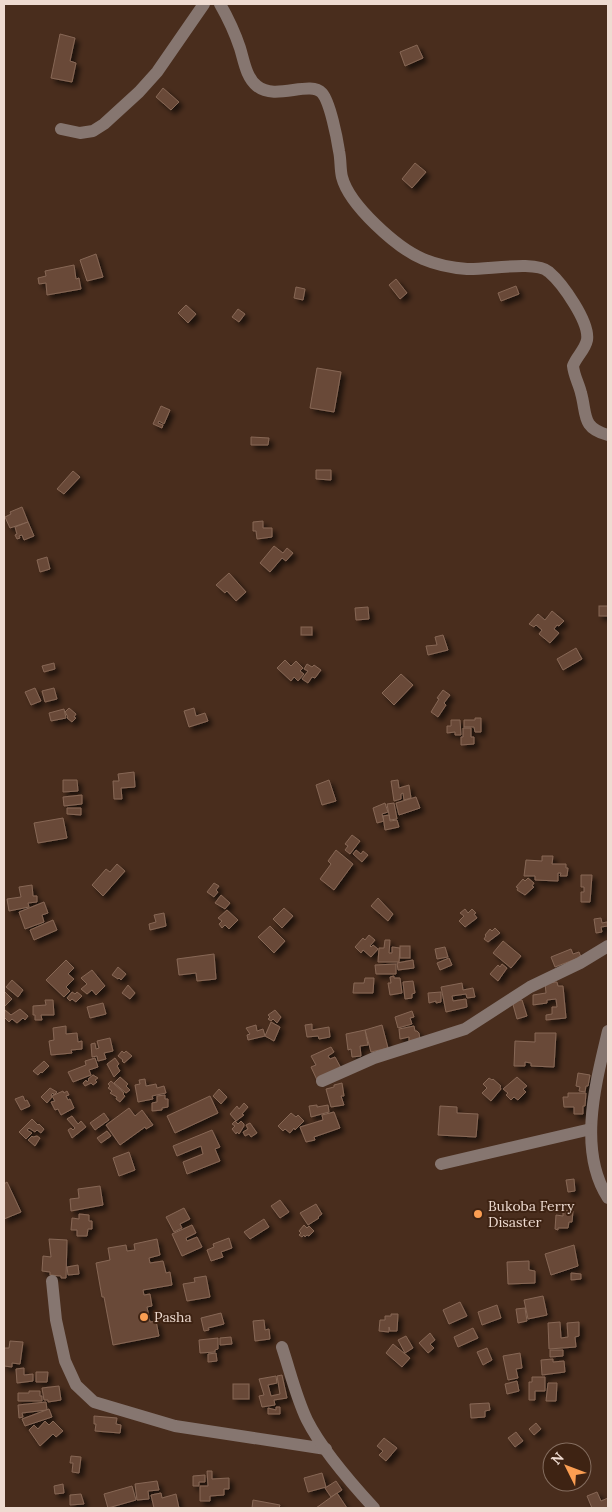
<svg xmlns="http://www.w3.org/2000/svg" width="612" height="1512" font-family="Lora,serif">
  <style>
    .building { fill: #694a39; stroke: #876755; filter: url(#shadow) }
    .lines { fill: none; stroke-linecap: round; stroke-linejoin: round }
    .minor { stroke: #867670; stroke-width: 12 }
    .poi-dot { fill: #fb9e52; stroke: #3e2313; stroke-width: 2 }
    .labels { text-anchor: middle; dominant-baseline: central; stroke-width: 4; stroke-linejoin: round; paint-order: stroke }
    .poi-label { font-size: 14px; fill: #eedbd1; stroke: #3e2313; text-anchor: start }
  </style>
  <defs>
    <filter id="shadow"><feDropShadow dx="4" dy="4" stdDeviation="2.5" flood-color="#0009"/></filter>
  </defs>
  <rect width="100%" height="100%" fill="#492d1d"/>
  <g class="building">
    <path d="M 60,34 L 75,38 L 70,61 L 76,63 L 72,82 L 51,78 Z"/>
    <path d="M 417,45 L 423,58 L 405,66 L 400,52 Z"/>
    <path d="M 163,88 L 179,102 L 171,110 L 156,97 Z"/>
    <path d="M 415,163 L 426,172 L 412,188 L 402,179 Z"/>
    <path d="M 96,254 L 103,277 L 87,281 L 80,260 Z"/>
    <path d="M 74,265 L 76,279 L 79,278 L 81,289 L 47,295 L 46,283 L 39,284 L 38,278 L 46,276 L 45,271 Z"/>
    <path d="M 396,279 L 407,293 L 400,299 L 389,285 Z"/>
    <path d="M 516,286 L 519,294 L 501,301 L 498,293 Z"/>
    <path d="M 296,287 L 305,289 L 303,300 L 294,298 Z"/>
    <path d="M 186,305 L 196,314 L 188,323 L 178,313 Z"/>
    <path d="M 238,309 L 245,314 L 239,322 L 232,317 Z"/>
    <path d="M 317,368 L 341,372 L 334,412 L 310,408 Z"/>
    <path d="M 161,406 L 170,410 L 164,424 L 159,421 L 158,423 L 163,425 L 162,428 L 153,424 Z"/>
    <path d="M 251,437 L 269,438 L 268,445 L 251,445 Z"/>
    <path d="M 316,470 L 331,470 L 331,480 L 316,479 Z"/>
    <path d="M 73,471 L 80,477 L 64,494 L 57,489 Z"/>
    <path d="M 22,507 L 28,522 L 10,528 L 5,517 L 11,514 L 10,512 Z"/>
    <path d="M 263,521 L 263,528 L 272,528 L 272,537 L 257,539 L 256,531 L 253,531 L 253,522 Z"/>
    <path d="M 28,522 L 34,536 L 24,540 L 22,535 L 19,536 L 20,538 L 17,539 L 15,535 L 17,534 L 15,527 Z"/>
    <path d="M 274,546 L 283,553 L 287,548 L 293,553 L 286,561 L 282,558 L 270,572 L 260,563 Z"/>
    <path d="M 47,557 L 50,569 L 40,572 L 37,560 Z"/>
    <path d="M 229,573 L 246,592 L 236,601 L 227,591 L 225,593 L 216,585 Z"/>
    <rect x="599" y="606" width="9" height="10"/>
    <path d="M 368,607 L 369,619 L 356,620 L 355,608 Z"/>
    <path d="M 552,611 L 564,621 L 559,626 L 557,625 L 554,629 L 559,633 L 550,643 L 539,634 L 542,630 L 536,625 L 534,627 L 529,624 L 538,614 L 545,620 Z"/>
    <rect x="301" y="627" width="11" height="8"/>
    <path d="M 443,635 L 448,650 L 428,655 L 426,646 L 437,645 L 435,637 Z"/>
    <path d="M 576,648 L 582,659 L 563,670 L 557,659 Z"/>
    <path d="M 285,660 L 291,666 L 296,661 L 303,668 L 300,671 L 304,674 L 298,681 L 294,677 L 291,681 L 277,668 Z"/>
    <path d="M 54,663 L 55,669 L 44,672 L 42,666 Z"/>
    <path d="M 307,664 L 312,667 L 314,665 L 321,670 L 315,678 L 312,677 L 308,683 L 302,679 L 308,671 L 304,669 Z"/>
    <path d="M 401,674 L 413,685 L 394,705 L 382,693 Z"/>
    <path d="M 35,688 L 41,701 L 31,705 L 25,692 Z"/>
    <path d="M 54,688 L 57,699 L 45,702 L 42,691 Z"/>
    <path d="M 443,690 L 450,695 L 444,703 L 446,705 L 438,717 L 431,712 L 439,699 L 437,698 Z"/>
    <path d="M 69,708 L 76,714 L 74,717 L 76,718 L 72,722 L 67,718 L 68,717 L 65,712 Z"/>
    <path d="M 194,708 L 196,716 L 205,713 L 208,721 L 189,727 L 184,711 Z"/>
    <path d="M 64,709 L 66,718 L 51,721 L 49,713 Z"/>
    <path d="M 475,718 L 481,718 L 481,732 L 475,732 L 474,727 L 464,727 L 464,720 L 475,720 Z"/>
    <path d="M 451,720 L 460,720 L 461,735 L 455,735 L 455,732 L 447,733 L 447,726 L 451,726 Z"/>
    <path d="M 463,728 L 471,728 L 471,737 L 474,737 L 474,744 L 461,745 L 461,737 L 463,737 Z"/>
    <path d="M 134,772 L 135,787 L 121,788 L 122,799 L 114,799 L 113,781 L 119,781 L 118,774 Z"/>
    <path d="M 63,780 L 77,780 L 78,791 L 63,792 Z"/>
    <path d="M 329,780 L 336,801 L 322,805 L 316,785 Z"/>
    <path d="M 398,780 L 399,788 L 409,785 L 411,798 L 404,800 L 403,793 L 401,794 L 401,799 L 394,801 L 391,781 Z"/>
    <path d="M 82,795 L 82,804 L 64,806 L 63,797 Z"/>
    <path d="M 416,797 L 420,808 L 399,815 L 396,803 Z"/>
    <path d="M 385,803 L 388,812 L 382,814 L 384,821 L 377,823 L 373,808 Z"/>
    <path d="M 394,803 L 397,819 L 390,820 L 387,804 Z"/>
    <path d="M 67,808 L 81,808 L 81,815 L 67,814 Z"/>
    <path d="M 389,815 L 390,821 L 397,820 L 399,827 L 385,830 L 383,816 Z"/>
    <path d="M 63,818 L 67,838 L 38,843 L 34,823 Z"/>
    <path d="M 352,835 L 360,841 L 350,854 L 345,850 L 348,846 L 345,844 Z"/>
    <path d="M 336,850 L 353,864 L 334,890 L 320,879 L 331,864 L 328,861 Z"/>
    <path d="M 356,850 L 361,854 L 363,851 L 368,855 L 362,862 L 353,854 Z"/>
    <path d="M 542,856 L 553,856 L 552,864 L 566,864 L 566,868 L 568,868 L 567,876 L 560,876 L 561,873 L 558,873 L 558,881 L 535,880 L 535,876 L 524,876 L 526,860 L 542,861 Z"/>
    <path d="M 117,864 L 125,871 L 103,896 L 92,885 L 106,869 L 110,872 Z"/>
    <path d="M 581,875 L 592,875 L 590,902 L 581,902 L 581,892 L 584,892 L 584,887 L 581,887 Z"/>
    <path d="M 528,878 L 534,883 L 532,886 L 534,887 L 525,895 L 517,890 L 518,888 L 516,887 L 523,879 L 525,881 Z"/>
    <path d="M 214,883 L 219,886 L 216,890 L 218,892 L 214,897 L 207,892 Z"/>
    <path d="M 32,885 L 33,896 L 37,896 L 37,902 L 28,903 L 29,907 L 9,911 L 7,899 L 21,897 L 19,887 Z"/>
    <path d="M 221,895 L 230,903 L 225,909 L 215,903 Z"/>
    <path d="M 378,898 L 393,914 L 388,921 L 371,906 Z"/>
    <path d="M 44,902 L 48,913 L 42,915 L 44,922 L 25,929 L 19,912 Z"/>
    <path d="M 284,908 L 293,916 L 282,928 L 273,919 Z"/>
    <path d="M 465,909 L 468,913 L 472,909 L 476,913 L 474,914 L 477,918 L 465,927 L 459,921 L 464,916 L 460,913 Z"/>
    <path d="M 227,910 L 238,920 L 229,929 L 225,925 L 222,928 L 219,924 L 222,921 L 218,918 Z"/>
    <path d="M 164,913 L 166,926 L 150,930 L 149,924 L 156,922 L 154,915 Z"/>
    <path d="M 601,918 L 602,923 L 607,922 L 608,926 L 601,927 L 602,932 L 596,933 L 594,919 Z"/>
    <path d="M 53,920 L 57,930 L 34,940 L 30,930 Z"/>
    <path d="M 270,926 L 285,941 L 274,953 L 258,937 Z"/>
    <path d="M 495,928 L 500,933 L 488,942 L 484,939 L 486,936 L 485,935 L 490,929 L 492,931 Z"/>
    <path d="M 369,935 L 375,940 L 370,946 L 371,947 L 373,945 L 378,949 L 371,957 L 363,950 L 361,953 L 355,947 L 363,938 L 365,940 Z"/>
    <path d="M 385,940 L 390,940 L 389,953 L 392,953 L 392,947 L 400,948 L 399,962 L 378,962 L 379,948 L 384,948 Z"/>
    <path d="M 503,941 L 521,956 L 511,968 L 493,953 Z"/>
    <rect x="400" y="946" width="10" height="12"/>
    <path d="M 445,947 L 448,957 L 437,959 L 435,949 Z"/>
    <path d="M 571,949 L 573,954 L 579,952 L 581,957 L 555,967 L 551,957 Z"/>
    <path d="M 214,954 L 216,979 L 197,981 L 196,973 L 179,975 L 177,959 Z"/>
    <path d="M 449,958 L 452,965 L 440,970 L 437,963 Z"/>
    <path d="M 66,960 L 74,968 L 68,974 L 74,979 L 66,987 L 70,991 L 64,997 L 46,980 Z"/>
    <path d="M 413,960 L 414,968 L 398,970 L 397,963 Z"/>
    <path d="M 396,964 L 396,974 L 376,974 L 375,965 Z"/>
    <path d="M 502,964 L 507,968 L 498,981 L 490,974 L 498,965 L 500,967 Z"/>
    <path d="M 118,967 L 126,974 L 121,980 L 119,978 L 118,979 L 112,975 Z"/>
    <path d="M 92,970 L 105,986 L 96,995 L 92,990 L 87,994 L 81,989 L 87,984 L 81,978 Z"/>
    <path d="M 394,976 L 394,978 L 400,978 L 402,993 L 390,995 L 388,983 L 391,983 L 390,977 Z"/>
    <path d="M 365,978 L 374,978 L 373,993 L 353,993 L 354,983 L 364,983 Z"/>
    <path d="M 12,980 L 23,990 L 18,997 L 6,987 Z"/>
    <path d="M 413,981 L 415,993 L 412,994 L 412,998 L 405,999 L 403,982 Z"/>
    <path d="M 557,982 L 558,986 L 563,986 L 566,1018 L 546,1020 L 546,1015 L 552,1014 L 552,1007 L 557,1007 L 556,999 L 547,1000 L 547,1003 L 533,1005 L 533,995 L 546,993 L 545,983 Z"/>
    <path d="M 462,983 L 463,990 L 473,988 L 475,997 L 467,998 L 466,994 L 452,996 L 453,1001 L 466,999 L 467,1007 L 446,1012 L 441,987 Z"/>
    <path d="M 128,985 L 135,993 L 130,999 L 122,993 Z"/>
    <path d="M 4,991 L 12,999 L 4,1007 Z"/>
    <path d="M 72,992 L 75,994 L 77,992 L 82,996 L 76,1002 L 72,999 L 70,1001 L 67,998 Z"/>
    <path d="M 441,992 L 441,1002 L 436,1003 L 436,1001 L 429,1003 L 428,993 Z"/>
    <path d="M 45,1000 L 53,1000 L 54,1015 L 41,1015 L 42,1020 L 35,1020 L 35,1015 L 33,1015 L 33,1006 L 46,1005 Z"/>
    <path d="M 522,1000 L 527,1016 L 517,1019 L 512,1001 Z"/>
    <path d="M 103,1003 L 106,1014 L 90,1018 L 87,1007 Z"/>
    <path d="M 20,1009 L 28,1016 L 25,1020 L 23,1018 L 17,1023 L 12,1019 L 9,1022 L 4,1017 L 5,1010 L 11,1015 Z"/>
    <path d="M 275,1010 L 281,1017 L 277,1023 L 273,1019 L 271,1021 L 268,1019 L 270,1017 L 268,1015 Z"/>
    <path d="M 412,1011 L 414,1017 L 410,1018 L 412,1024 L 398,1028 L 395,1017 Z"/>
    <path d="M 271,1022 L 280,1027 L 274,1041 L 265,1036 Z"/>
    <path d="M 312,1024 L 312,1030 L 329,1027 L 330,1037 L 319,1039 L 318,1036 L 307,1037 L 305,1025 Z"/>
    <path d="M 256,1025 L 257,1031 L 263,1029 L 265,1036 L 248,1040 L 247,1035 L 250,1034 L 246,1028 Z"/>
    <path d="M 382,1025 L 388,1048 L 371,1052 L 365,1030 Z"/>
    <path d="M 66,1026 L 66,1034 L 77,1033 L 78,1042 L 82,1041 L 82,1049 L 71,1050 L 72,1053 L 51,1055 L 49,1041 L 54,1040 L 53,1028 Z"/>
    <path d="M 414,1026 L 415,1031 L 417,1031 L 419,1033 L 420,1039 L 409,1041 L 409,1037 L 400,1039 L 399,1029 Z"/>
    <path d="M 365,1030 L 368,1045 L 360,1046 L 361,1056 L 352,1057 L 351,1049 L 348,1050 L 346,1034 Z"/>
    <path d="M 535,1033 L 556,1033 L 554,1067 L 531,1066 L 531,1063 L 525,1062 L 525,1066 L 514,1066 L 515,1041 L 535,1042 Z"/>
    <path d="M 110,1038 L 113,1051 L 104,1053 L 106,1059 L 98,1061 L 97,1056 L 92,1057 L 91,1044 L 95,1043 L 96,1049 L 99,1048 L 97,1041 Z"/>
    <path d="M 331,1047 L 334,1052 L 328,1056 L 330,1059 L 335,1057 L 341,1068 L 317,1080 L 311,1067 L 316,1065 L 311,1056 Z"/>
    <path d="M 122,1051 L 124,1053 L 126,1051 L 132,1056 L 124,1063 L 122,1061 L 123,1060 L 118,1056 Z"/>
    <path d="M 95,1058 L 98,1067 L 89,1070 L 91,1075 L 73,1082 L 68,1072 L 86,1065 L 85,1061 Z"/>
    <path d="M 115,1058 L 119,1064 L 117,1066 L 120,1071 L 114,1077 L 107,1064 Z"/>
    <path d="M 44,1061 L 49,1066 L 42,1073 L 41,1072 L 38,1075 L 33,1071 Z"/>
    <path d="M 578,1073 L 590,1075 L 588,1086 L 586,1086 L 585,1092 L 579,1091 L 580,1087 L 576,1086 Z"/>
    <path d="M 93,1075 L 98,1078 L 95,1080 L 97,1082 L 93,1085 L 91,1083 L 85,1086 L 83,1083 L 86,1080 L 87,1082 L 89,1080 L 88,1079 Z"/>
    <path d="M 120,1077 L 128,1084 L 126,1086 L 130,1090 L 126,1093 L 114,1083 Z"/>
    <path d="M 517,1077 L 527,1086 L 523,1089 L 526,1092 L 518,1100 L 514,1097 L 511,1100 L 506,1095 L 508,1093 L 503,1089 Z"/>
    <path d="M 489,1078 L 492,1080 L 493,1079 L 501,1086 L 500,1087 L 501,1089 L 491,1101 L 482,1093 L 487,1088 L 483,1084 Z"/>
    <path d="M 145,1079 L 146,1086 L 156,1084 L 157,1088 L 164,1086 L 166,1093 L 152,1096 L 153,1099 L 138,1102 L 135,1085 L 140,1084 L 139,1080 Z"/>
    <path d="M 111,1081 L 124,1093 L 123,1094 L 125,1096 L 120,1102 L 116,1099 L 117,1097 L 110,1093 L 112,1091 L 108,1088 L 110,1086 L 108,1084 Z"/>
    <path d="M 342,1083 L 344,1096 L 341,1096 L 344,1105 L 331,1107 L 326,1089 L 334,1087 L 334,1085 Z"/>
    <path d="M 50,1088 L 57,1092 L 54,1095 L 53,1093 L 51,1095 L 52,1097 L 47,1103 L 41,1097 Z"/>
    <path d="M 219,1089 L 227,1097 L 221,1104 L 213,1096 Z"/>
    <path d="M 63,1091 L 64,1093 L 67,1091 L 69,1095 L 66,1096 L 68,1100 L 70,1099 L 74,1108 L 61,1115 L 58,1109 L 55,1110 L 51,1102 L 55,1101 L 52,1096 Z"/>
    <path d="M 568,1093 L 586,1093 L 585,1106 L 583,1106 L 583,1114 L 574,1114 L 574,1107 L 564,1107 L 563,1097 L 568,1097 Z"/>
    <path d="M 165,1095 L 165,1099 L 168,1099 L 168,1107 L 162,1108 L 162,1110 L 152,1111 L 152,1103 L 157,1102 L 157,1096 Z"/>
    <path d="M 23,1096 L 25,1101 L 27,1100 L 30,1106 L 21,1110 L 15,1099 Z"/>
    <path d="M 210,1096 L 218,1113 L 175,1133 L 167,1116 Z"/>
    <path d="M 244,1103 L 248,1107 L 242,1114 L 244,1115 L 236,1121 L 230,1114 L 237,1106 L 239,1109 Z"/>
    <path d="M 317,1105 L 317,1107 L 328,1105 L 329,1112 L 311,1117 L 309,1106 Z"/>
    <path d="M 440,1106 L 457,1107 L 457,1113 L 478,1114 L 476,1137 L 438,1135 Z"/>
    <path d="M 129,1108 L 135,1116 L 142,1110 L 153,1125 L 146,1129 L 145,1127 L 120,1145 L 106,1125 Z"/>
    <path d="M 334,1112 L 340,1128 L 314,1137 L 315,1140 L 306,1142 L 300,1127 L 323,1120 L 322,1115 Z"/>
    <path d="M 104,1113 L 109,1120 L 95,1130 L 90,1123 Z"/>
    <path d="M 291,1113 L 296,1117 L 298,1115 L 304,1121 L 295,1130 L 294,1128 L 290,1133 L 285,1129 L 283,1131 L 278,1126 Z"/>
    <path d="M 72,1116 L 78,1124 L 81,1121 L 86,1127 L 72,1138 L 68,1130 L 71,1128 L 73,1130 L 75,1128 L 67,1119 Z"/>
    <path d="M 32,1119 L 38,1125 L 39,1124 L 44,1129 L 41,1133 L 37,1130 L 35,1132 L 29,1128 L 27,1130 L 32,1133 L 26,1139 L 19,1132 Z"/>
    <path d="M 235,1121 L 238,1124 L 241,1121 L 244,1124 L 244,1126 L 239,1134 L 237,1132 L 236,1134 L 232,1129 L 235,1126 L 232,1124 Z"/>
    <path d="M 250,1123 L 257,1133 L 251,1137 L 249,1134 L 245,1136 L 243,1132 L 248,1129 L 246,1125 Z"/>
    <path d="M 212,1130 L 220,1147 L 215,1149 L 220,1161 L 187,1174 L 183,1162 L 203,1154 L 201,1146 L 177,1156 L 173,1146 Z"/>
    <path d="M 107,1131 L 111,1136 L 101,1143 L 97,1138 Z"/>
    <path d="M 32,1136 L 33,1137 L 37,1136 L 40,1138 L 35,1146 L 28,1140 Z"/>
    <path d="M 129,1152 L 135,1170 L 119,1176 L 113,1158 Z"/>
    <path d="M 574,1179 L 575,1191 L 568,1192 L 566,1180 Z"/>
    <path d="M 7,1182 L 21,1212 L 4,1219 L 4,1184 Z"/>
    <path d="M 100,1186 L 103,1205 L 71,1211 L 70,1199 L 79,1198 L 78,1189 Z"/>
    <path d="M 280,1200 L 289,1212 L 280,1218 L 271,1206 Z"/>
    <path d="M 316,1204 L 322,1214 L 318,1217 L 319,1218 L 308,1225 L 300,1213 Z"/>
    <path d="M 184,1208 L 190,1219 L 180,1224 L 182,1228 L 174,1232 L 166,1217 Z"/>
    <path d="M 563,1210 L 573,1211 L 572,1222 L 569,1222 L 568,1228 L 558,1228 L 558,1230 L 555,1229 L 556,1215 L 563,1216 Z"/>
    <path d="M 79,1214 L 89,1215 L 89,1221 L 92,1221 L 92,1229 L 88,1229 L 87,1236 L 77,1236 L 77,1230 L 71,1230 L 72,1218 L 79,1219 Z"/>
    <path d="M 264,1219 L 269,1227 L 250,1239 L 244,1232 Z"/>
    <path d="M 192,1225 L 196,1233 L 186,1238 L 187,1241 L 197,1237 L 202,1247 L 182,1256 L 172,1234 Z"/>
    <path d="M 304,1225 L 307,1228 L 309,1226 L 314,1231 L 309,1236 L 307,1235 L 305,1237 L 304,1235 L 302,1237 L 299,1235 L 301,1233 L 299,1231 Z"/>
    <path d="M 229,1238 L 232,1248 L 221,1252 L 223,1257 L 211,1261 L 207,1250 L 214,1247 L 213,1244 Z"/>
    <path d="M 49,1239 L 67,1240 L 66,1278 L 61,1278 L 61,1276 L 50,1275 L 50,1272 L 42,1271 L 43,1256 L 51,1257 Z"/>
    <path d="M 157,1239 L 160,1255 L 149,1258 L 150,1263 L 163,1261 L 166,1273 L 170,1272 L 172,1285 L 143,1290 L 144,1295 L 150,1294 L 152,1306 L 147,1307 L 150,1322 L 156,1321 L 159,1336 L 113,1345 L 104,1297 L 102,1297 L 96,1263 L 110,1260 L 108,1248 L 126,1245 L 127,1251 L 135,1250 L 134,1244 Z"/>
    <path d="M 574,1245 L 578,1266 L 551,1275 L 545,1254 Z"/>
    <path d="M 529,1261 L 529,1270 L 535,1271 L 535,1283 L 508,1284 L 507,1262 Z"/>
    <path d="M 78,1265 L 79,1274 L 68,1275 L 67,1267 Z"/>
    <path d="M 571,1273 L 581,1274 L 581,1279 L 571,1280 Z"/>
    <path d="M 206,1276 L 210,1297 L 187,1301 L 183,1284 L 195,1282 L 194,1278 Z"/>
    <path d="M 543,1296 L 547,1315 L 528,1319 L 524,1300 Z"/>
    <path d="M 460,1302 L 467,1316 L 449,1324 L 443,1310 Z"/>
    <path d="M 497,1305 L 501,1318 L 482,1325 L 478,1312 Z"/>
    <path d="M 525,1308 L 527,1321 L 518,1323 L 516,1309 Z"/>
    <path d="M 221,1313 L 224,1324 L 208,1328 L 209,1330 L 204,1331 L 201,1318 Z"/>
    <path d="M 391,1314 L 398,1314 L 397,1331 L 390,1331 L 389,1327 L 389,1332 L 379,1331 L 380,1320 L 385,1320 L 385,1316 L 391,1316 Z"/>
    <path d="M 264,1320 L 265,1330 L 269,1329 L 270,1339 L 255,1341 L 253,1321 Z"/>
    <path d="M 560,1322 L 561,1338 L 568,1337 L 567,1323 L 579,1322 L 579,1336 L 575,1337 L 576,1347 L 549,1349 L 548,1323 Z"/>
    <path d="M 473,1328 L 478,1338 L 458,1347 L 454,1337 Z"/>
    <path d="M 430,1333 L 435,1340 L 430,1344 L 434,1348 L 428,1353 L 419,1343 Z"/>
    <path d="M 406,1336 L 413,1348 L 405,1353 L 398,1340 Z"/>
    <path d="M 231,1337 L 232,1344 L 220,1345 L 220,1338 Z"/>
    <path d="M 218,1338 L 218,1349 L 215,1350 L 215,1352 L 200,1353 L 199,1340 Z"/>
    <path d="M 10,1341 L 23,1342 L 20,1364 L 12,1363 L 12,1367 L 4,1366 L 4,1348 L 9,1348 Z"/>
    <path d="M 393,1344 L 410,1358 L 402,1367 L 386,1353 Z"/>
    <path d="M 487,1348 L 492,1360 L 483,1365 L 477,1352 Z"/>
    <path d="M 550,1350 L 563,1350 L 563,1356 L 550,1357 Z"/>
    <path d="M 216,1353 L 217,1361 L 208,1362 L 208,1354 Z"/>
    <path d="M 520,1353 L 522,1368 L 516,1369 L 518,1378 L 508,1380 L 503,1356 Z"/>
    <path d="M 553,1359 L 553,1362 L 564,1361 L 565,1372 L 542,1375 L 541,1360 Z"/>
    <path d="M 24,1368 L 24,1375 L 33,1374 L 33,1381 L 17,1383 L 16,1369 Z"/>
    <path d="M 36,1372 L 48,1372 L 47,1382 L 36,1382 Z"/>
    <path d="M 282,1375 L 287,1398 L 274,1400 L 275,1405 L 262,1407 L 259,1396 L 264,1395 L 259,1379 L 276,1376 L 277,1383 L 268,1385 L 271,1396 L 280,1394 L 277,1376 Z"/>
    <path d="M 532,1377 L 545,1377 L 545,1391 L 535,1391 L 535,1400 L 529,1400 L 529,1382 L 532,1382 Z"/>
    <path d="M 517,1381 L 519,1391 L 507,1394 L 505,1384 Z"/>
    <path d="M 548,1383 L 557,1383 L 556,1401 L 546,1401 Z"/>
    <rect x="233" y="1384" width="16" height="15"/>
    <path d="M 59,1386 L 61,1400 L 48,1402 L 48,1400 L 44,1400 L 42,1388 Z"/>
    <path d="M 29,1391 L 40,1391 L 40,1396 L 42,1396 L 42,1401 L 18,1401 L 18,1393 L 29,1393 Z"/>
    <path d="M 46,1402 L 47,1410 L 22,1413 L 23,1417 L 19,1418 L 18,1405 Z"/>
    <path d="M 489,1403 L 490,1410 L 485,1411 L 485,1417 L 471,1418 L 470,1404 Z"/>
    <path d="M 276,1407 L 280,1407 L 280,1414 L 268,1414 L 268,1408 L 276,1410 Z"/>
    <path d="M 49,1409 L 52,1417 L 25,1426 L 22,1419 Z"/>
    <path d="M 94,1416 L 117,1418 L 116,1424 L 121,1425 L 120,1433 L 95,1431 L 96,1424 L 94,1424 Z"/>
    <path d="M 45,1421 L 49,1425 L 53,1421 L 63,1431 L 56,1437 L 53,1434 L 40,1446 L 29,1430 L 34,1425 L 38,1429 Z"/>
    <path d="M 536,1423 L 541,1429 L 534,1435 L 529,1429 Z"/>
    <path d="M 516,1432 L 523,1441 L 515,1447 L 508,1438 Z"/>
    <path d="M 384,1438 L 397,1448 L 386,1461 L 379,1455 L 383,1451 L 377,1446 Z"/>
    <path d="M 71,1456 L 81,1457 L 79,1473 L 72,1472 L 73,1463 L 70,1463 Z"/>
    <path d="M 207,1471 L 212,1471 L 212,1479 L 229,1478 L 229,1489 L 224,1489 L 224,1495 L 210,1496 L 210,1501 L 200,1501 L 200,1486 L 208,1486 Z"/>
    <path d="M 322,1473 L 326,1487 L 308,1492 L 304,1478 Z"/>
    <path d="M 205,1475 L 205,1482 L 199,1482 L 199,1486 L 193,1486 L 193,1476 Z"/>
    <path d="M 157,1481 L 159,1490 L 148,1491 L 149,1499 L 137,1500 L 135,1484 Z"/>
    <path d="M 336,1481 L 342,1490 L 331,1497 L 325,1488 Z"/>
    <path d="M 63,1484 L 64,1493 L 55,1494 L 54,1486 Z"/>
    <path d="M 132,1486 L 136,1500 L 108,1508 L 104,1494 Z"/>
    <path d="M 597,1492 L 601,1501 L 608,1498 L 608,1508 L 592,1508 L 587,1496 Z"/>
    <path d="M 161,1493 L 162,1498 L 176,1494 L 179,1508 L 154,1508 L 151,1495 Z"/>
    <path d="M 337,1493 L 347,1508 L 316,1508 Z"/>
    <path d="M 81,1494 L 84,1504 L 70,1505 L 70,1495 Z"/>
    <path d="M 253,1500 L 280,1505 L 279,1508 L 252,1508 Z"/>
  </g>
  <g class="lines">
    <g class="minor">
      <path d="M 220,4 C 228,18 235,33 240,48 C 244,61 246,77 257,86 C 275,101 310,80 322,93 C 330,102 337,138 339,151 C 341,160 340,169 342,177 C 349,205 397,248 423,259 C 437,265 453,268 467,269 C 487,270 536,260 549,272 C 562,283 590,322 587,340 C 585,350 576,357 573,366 C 574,376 579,384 581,393 C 587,414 581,428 608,435"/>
      <path d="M 61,129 L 80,133 L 93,131 L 104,124 L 139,92 L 157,72 L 204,4"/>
      <path d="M 608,1031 C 596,1082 577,1150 608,1198"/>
      <path d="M 322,1081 L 374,1058 L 465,1029 L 530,987 L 580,963 L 608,946"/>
      <path d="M 441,1164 L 591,1129"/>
      <path d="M 52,1281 L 56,1320 L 65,1361 L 76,1385 L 94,1402 L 175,1426 L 326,1449"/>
      <path d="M 282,1347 C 290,1371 296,1397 307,1420 C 322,1450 351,1483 374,1508"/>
    </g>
  </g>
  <g class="poi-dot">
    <circle cx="478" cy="1214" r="5"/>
    <circle cx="144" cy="1317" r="5"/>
  </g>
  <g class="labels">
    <g class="poi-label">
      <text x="488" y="1206">Bukoba Ferry<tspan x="488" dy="16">Disaster</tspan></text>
      <text x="154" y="1317">Pasha</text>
    </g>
  </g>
  <rect width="612" height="1512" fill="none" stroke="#eedbd1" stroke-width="10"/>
  <g transform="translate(567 1467) rotate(312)"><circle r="24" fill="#3e2313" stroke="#846d5f"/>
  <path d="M0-4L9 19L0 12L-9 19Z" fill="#fb9e52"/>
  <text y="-8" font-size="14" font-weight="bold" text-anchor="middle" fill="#eedbd1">N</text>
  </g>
</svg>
